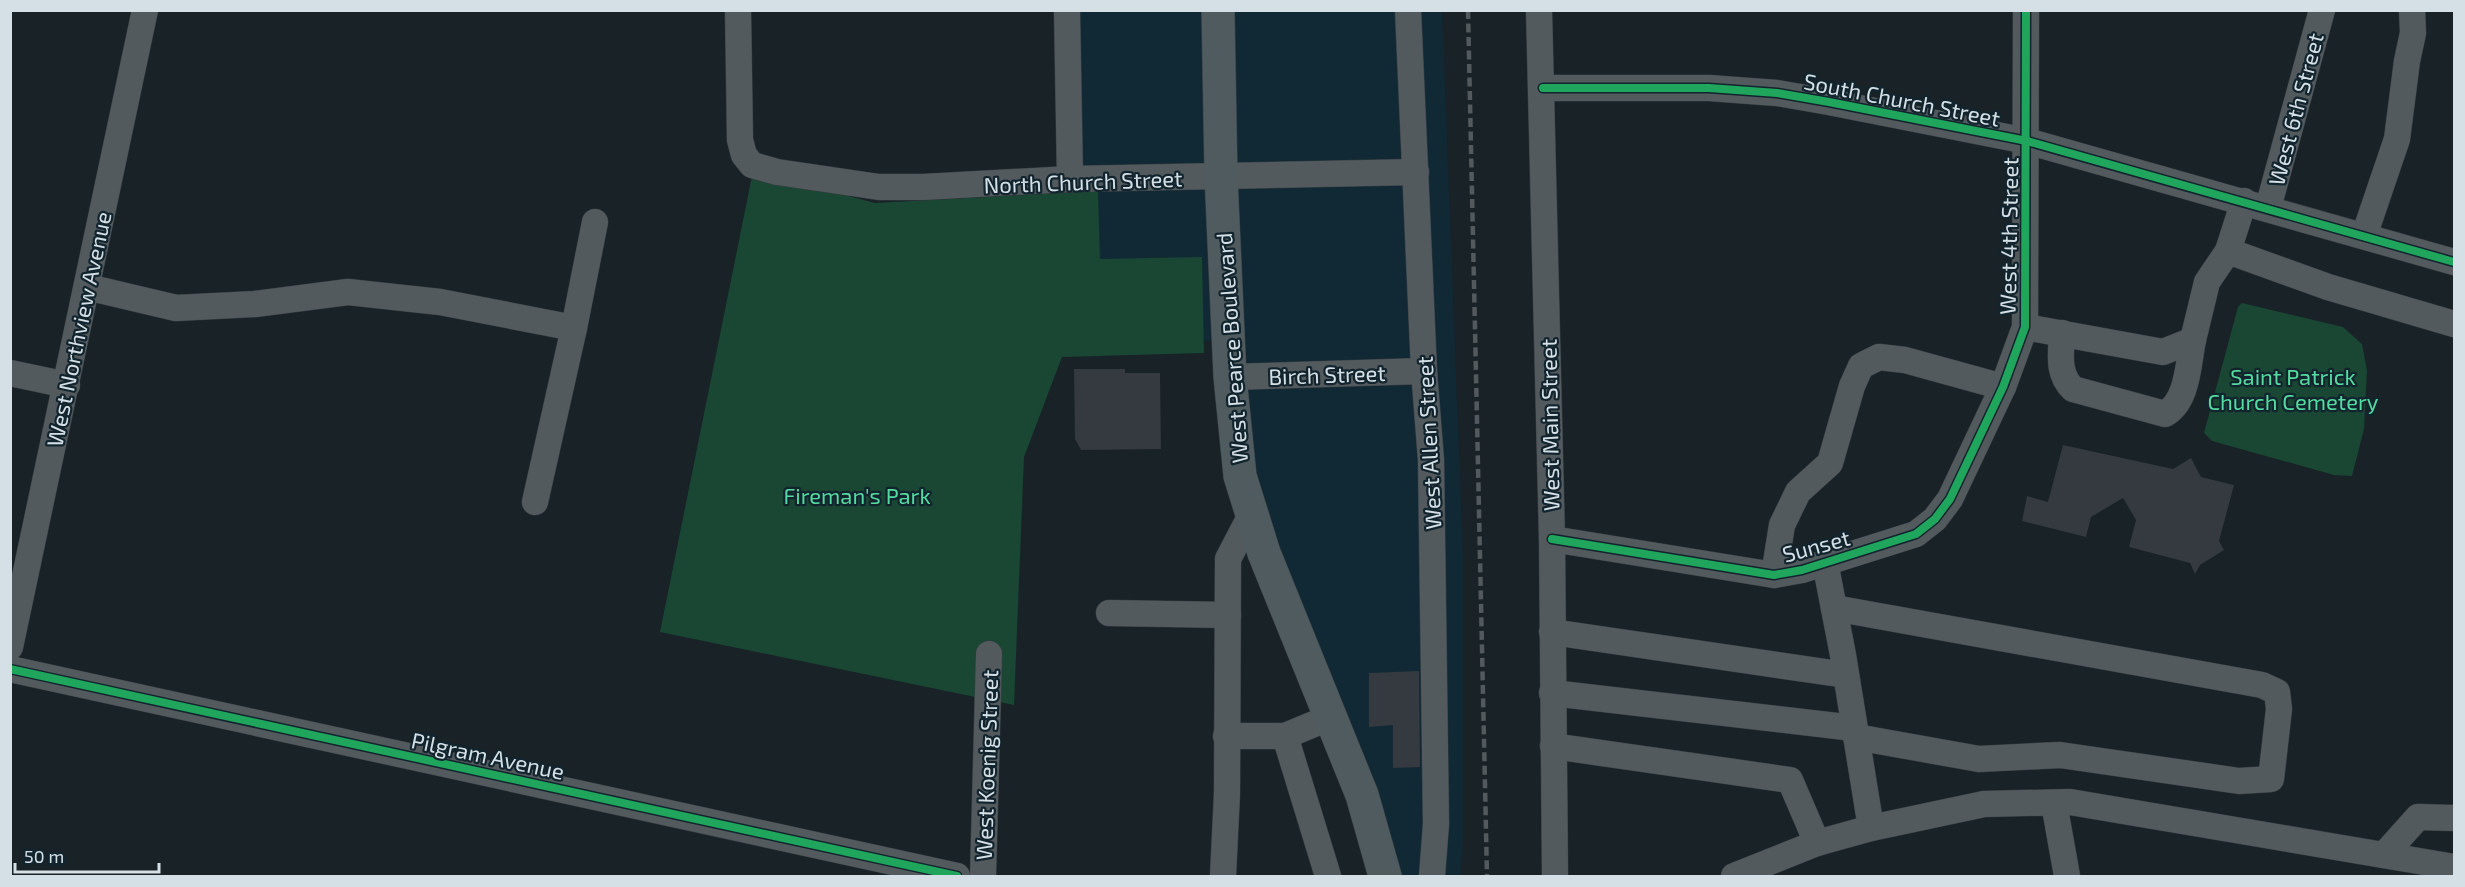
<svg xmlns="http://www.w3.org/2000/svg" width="2465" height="887" font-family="'Exo 2',sans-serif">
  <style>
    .built { fill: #112935 }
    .green { fill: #1a4634 }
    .building { fill: #343a3f }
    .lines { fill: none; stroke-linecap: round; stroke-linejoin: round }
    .minor-casing { stroke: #373e42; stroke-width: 27 }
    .major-casing { stroke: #373e42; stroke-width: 34 }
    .minor { stroke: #535a5e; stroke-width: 26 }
    .major { stroke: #4f5b5e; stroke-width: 33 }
    .rail { stroke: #535a5e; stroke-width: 4.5; stroke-dasharray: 9 4.5; stroke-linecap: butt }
    .cycleway-casing { stroke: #12242d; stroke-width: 11 }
    .cycleway { stroke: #20a55d; stroke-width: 8 }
    .labels { text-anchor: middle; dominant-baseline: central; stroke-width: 4.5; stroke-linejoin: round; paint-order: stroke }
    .street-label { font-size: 22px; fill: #d5e0e6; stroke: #12242d }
    .park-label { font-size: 22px; fill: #54dba0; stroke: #12242d }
  </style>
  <rect width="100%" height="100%" fill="#182227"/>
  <path class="built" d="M 1072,11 L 1442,11 L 1463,557 L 1463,841 L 1460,876 L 1383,876 L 1264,553 L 1228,340 L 1092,346 L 1080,179 Z"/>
  <g class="green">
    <path d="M 753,171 L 875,203 L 1098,191 L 1100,259 L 1202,257 L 1204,353 L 1062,357 L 1024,457 L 1014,705 L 660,632 Z"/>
    <path d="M 2242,303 L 2343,327 L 2362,344 L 2367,370 L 2364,429 L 2352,476 L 2334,475 L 2212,441 L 2204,433 L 2238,307 Z"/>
  </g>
  <g class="building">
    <path d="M 1074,369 L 1125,369 L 1125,373 L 1160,373 L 1161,449 L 1081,450 L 1075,439 Z"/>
    <path d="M 2063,445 L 2173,469 L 2191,458 L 2201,477 L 2234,485 L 2219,541 L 2224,550 L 2200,565 L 2195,574 L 2190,563 L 2129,547 L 2136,520 L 2123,498 L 2091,517 L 2086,537 L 2022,521 L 2027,496 L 2048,502 Z"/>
    <path d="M 1419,671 L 1420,767 L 1393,768 L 1393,725 L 1369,727 L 1369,673 Z"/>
  </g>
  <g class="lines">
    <defs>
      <g id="minor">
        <path d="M 738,10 L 740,140 L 744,155 L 752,165 L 777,172 L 879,187 L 923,187 L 1070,179 L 1416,172"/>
        <path d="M 1067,10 L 1070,179"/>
        <path d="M 1408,10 L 1424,371 L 1431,460 L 1436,824 L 1432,876"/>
        <path d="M 1539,10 L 1552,539 L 1555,876"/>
        <path d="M 1543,88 L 1709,88 L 1777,93 L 1829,102 L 2027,141 L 2454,262"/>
        <path d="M 2268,208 L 2322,10"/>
        <path d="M 2364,236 L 2397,139 L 2407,61 L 2413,33 L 2412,10"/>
        <path d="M 2228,251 L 2328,287 L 2454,324"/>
        <path d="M 87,287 L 176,308 L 255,304 L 348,292 L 440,302 L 574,328"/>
        <path d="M 2025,327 L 2163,352 L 2193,340 L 2207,282 L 2228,251 L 2244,201"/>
        <path d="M 2062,333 C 2061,353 2057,374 2073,389 L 2165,414 C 2188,401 2188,364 2193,340"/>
        <path d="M 10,373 L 67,385"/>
        <path d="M 1230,377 L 1424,371"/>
        <path d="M 535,502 L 574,328 L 595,222"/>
        <path d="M 1552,539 L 1774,575 L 1802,570 L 1916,534 L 1935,519 L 1950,499 L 2003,387 L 2025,327 L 2026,10"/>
        <path d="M 1825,562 L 1843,655 L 1871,828"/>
        <path d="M 1774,575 L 1782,525 L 1798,492 L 1830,463 L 1852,386 L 1861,366 L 1879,357 L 1905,360 L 2003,387"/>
        <path d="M 1834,608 L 2262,685 L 2277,692 L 2279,709 L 2271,779 L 2239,781 L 2060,755 L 1979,759 L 1856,737"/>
        <path d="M 1109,613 L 1228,615"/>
        <path d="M 1552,632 L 1846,675"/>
        <path d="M 10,647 L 145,10"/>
        <path d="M 10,669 L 957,876"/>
        <path d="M 1552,693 L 1854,728"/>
        <path d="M 1226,736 L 1285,736"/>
        <path d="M 1553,746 L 1790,780 L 1817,843"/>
        <path d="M 2054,803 L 2067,876"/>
        <path d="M 2384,855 L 2418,817 L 2454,818"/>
        <path d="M 983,876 L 989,654"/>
        <path d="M 1223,876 L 1227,793 L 1228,559 L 1252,513"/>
        <path d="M 1328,876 L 1285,736 L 1331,717"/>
        <path d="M 1734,876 L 1817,843 L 1871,828 L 1984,804 L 2070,802 L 2454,867"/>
      </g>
      <path id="major" d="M 1218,10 L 1221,176 L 1230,377 L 1240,476 L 1264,553 L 1362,795 L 1385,876"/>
    </defs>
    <use href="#minor" class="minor-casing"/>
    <use href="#major" class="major-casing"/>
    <use href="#minor" class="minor"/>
    <use href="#major" class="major"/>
    <path class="rail" d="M 1468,10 L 1487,876"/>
    <defs>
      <g id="cycleway">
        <path d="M 1543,88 L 1709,88 L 1777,93 L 1829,102 L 2027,141 L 2454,262"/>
        <path d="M 1552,539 L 1774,575 L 1802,570 L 1916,534 L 1935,519 L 1950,499 L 2003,387 L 2025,327 L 2026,10"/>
        <path d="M 10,669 L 957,876"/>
      </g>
    </defs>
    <use href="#cycleway" class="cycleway-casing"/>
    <use href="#cycleway" class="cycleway"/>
  </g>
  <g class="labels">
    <g class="street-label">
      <text transform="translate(1902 99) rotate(11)">South Church Street</text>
      <text transform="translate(2295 109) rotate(-75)">West 6th Street</text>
      <text transform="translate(1083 181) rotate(-2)">North Church Street</text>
      <text transform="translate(2008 236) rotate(-89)">West 4th Street</text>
      <text transform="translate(78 329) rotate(-78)">West Northview Avenue</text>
      <text transform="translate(1231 348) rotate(-94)">West Pearce Boulevard</text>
      <text transform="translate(1327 374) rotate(-2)">Birch Street</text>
      <text transform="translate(1549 425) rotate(-91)">West Main Street</text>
      <text transform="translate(1428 443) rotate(-93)">West Allen Street</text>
      <text transform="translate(1816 545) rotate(-15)">Sunset</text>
      <text transform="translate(488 755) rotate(12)">Pilgram Avenue</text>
      <text transform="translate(986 765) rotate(-88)">West Koenig Street</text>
    </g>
    <g class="park-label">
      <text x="2293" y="376">Saint Patrick<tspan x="2293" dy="25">Church Cemetery</tspan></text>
      <text x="857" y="495">Fireman's Park</text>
    </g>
  </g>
  <rect width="2465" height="887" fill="none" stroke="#d5e0e6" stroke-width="24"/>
  <path d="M15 863v9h144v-9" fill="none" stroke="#d5e0e6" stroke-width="3"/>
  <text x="24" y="863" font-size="18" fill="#d5e0e6" stroke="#12242d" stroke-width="4.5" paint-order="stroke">50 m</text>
</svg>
